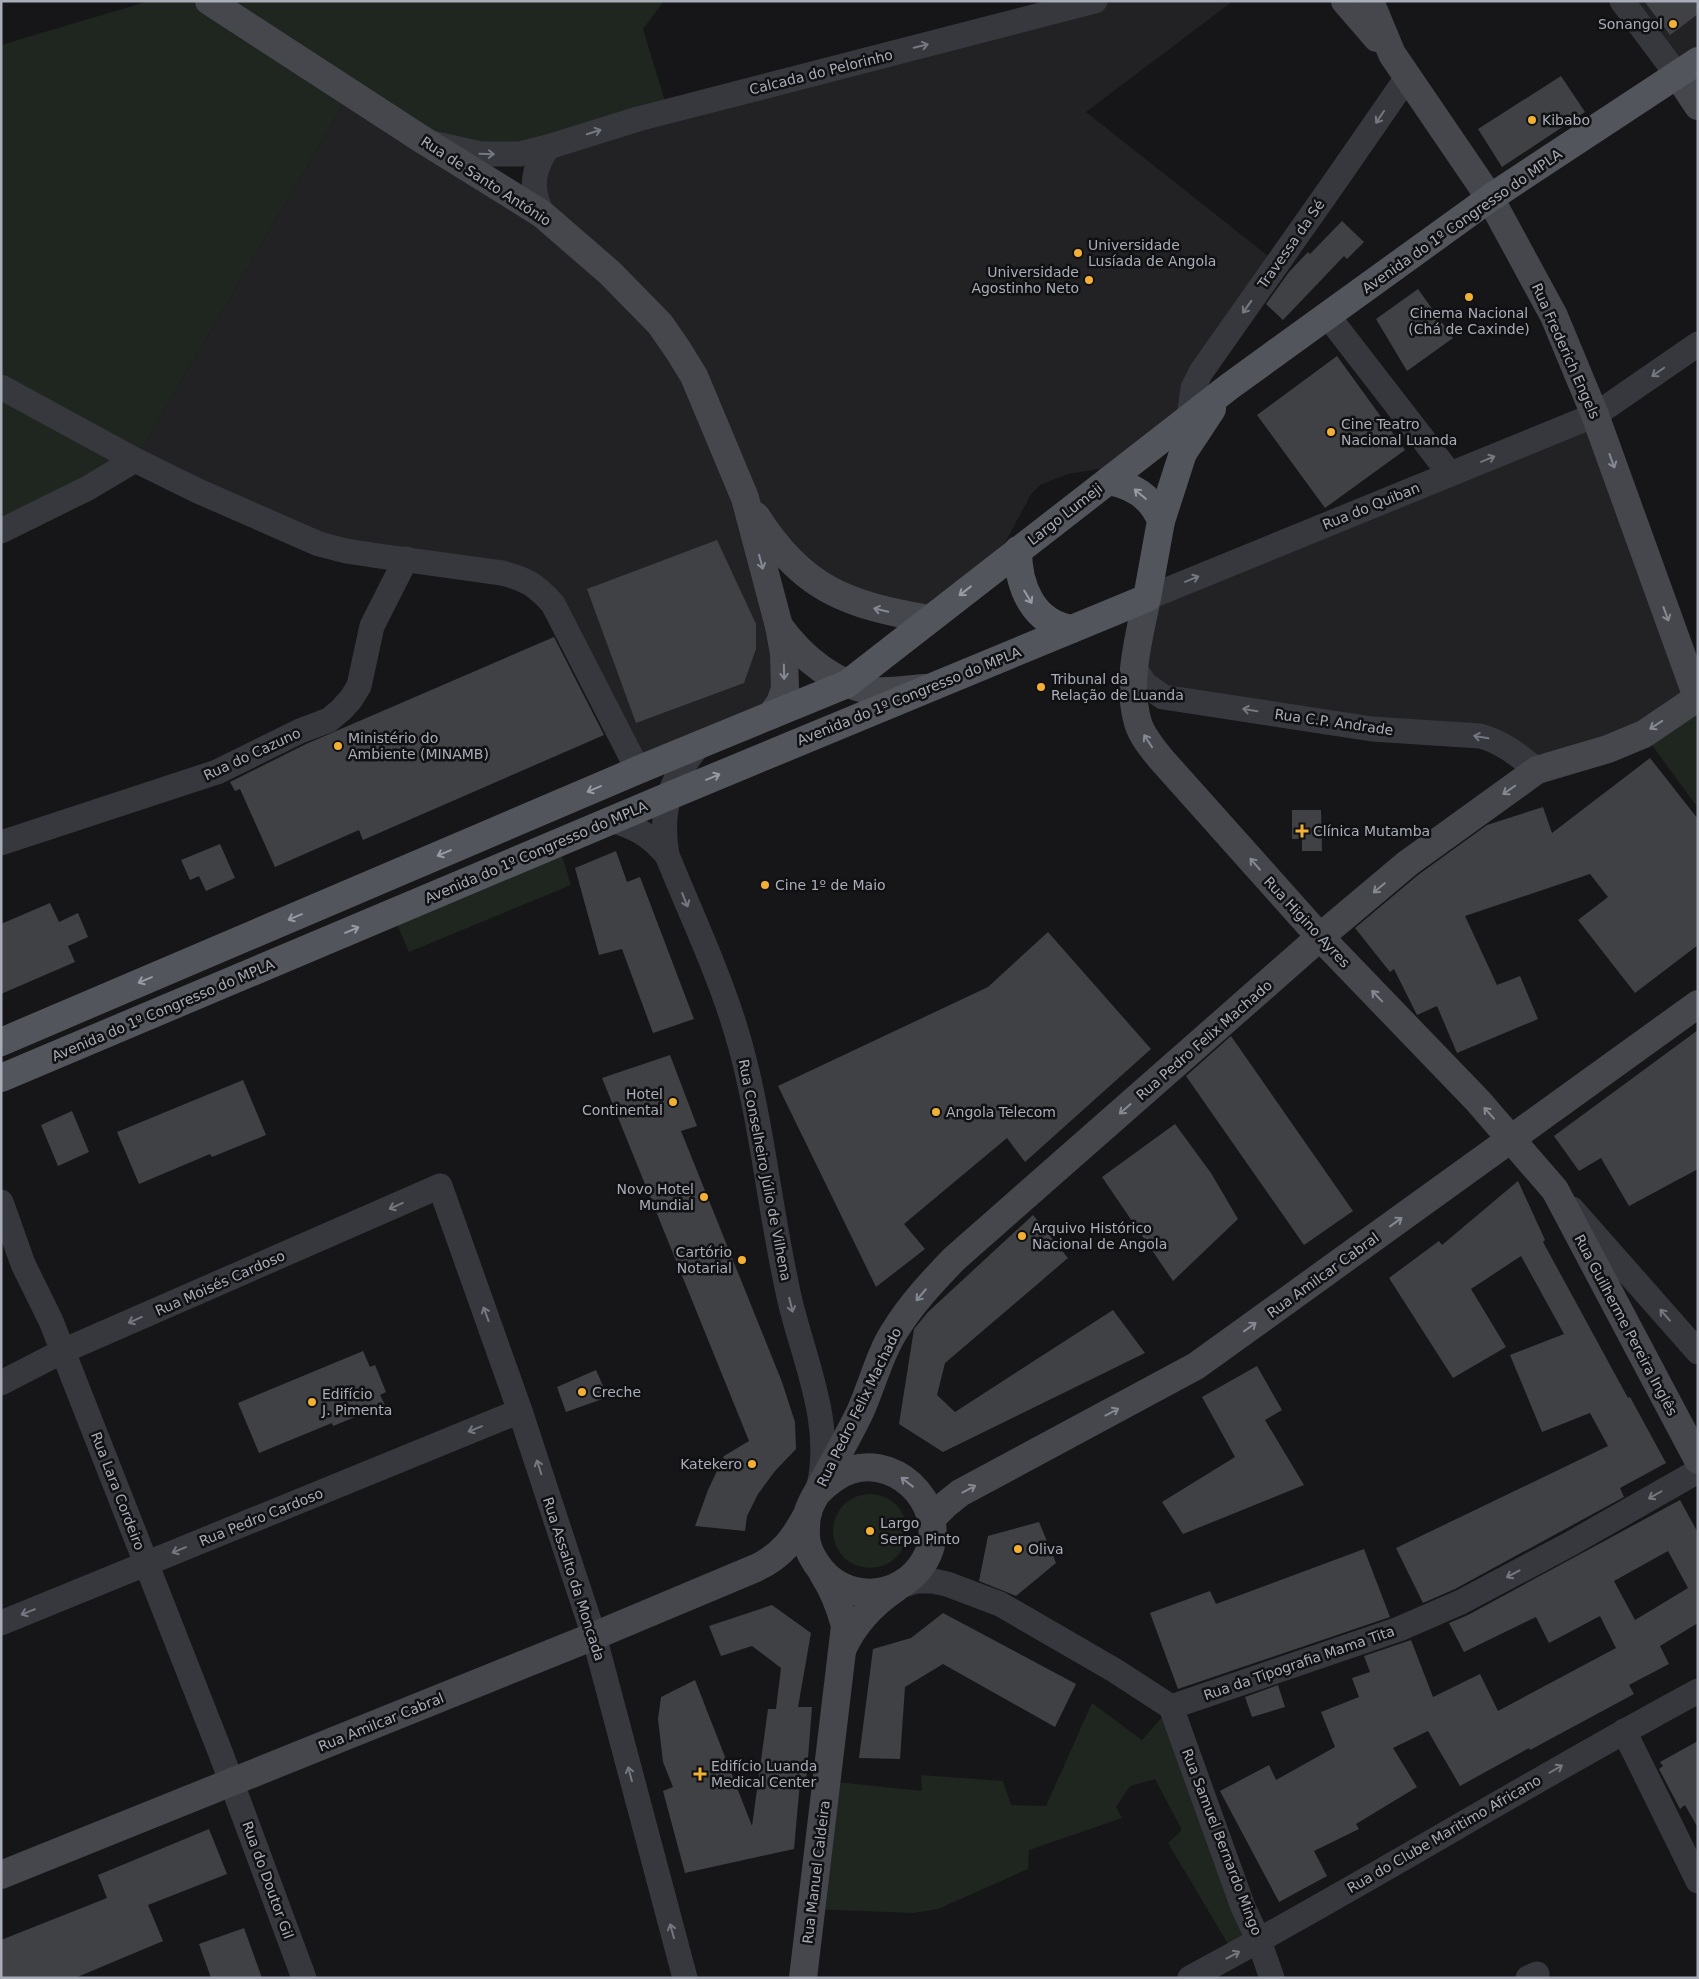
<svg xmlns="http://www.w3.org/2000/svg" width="1699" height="1979" font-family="'DejaVu Sans',sans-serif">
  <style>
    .built { fill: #222225 }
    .green { fill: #1e261f }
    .building { fill: #404145; fill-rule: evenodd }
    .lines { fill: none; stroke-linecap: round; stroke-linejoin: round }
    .street { stroke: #37383d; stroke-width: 25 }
    .secondary { stroke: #45474d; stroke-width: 28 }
    .primary { stroke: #53555c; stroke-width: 28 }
    .oneway { stroke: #757881 }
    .oneway2 { stroke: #858993 }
    .oneway3 { stroke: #979ba6 }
    .poi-dot { fill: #f2b134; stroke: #111113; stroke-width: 2 }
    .labels { text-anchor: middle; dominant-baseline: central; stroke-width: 5; stroke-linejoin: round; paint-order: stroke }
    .poi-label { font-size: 14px; fill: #a8adb8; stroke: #111113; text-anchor: start }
    .street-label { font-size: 14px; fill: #a8adb8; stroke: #111113 }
  </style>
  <rect width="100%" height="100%" fill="#161618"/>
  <g class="built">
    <path d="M 1108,1 L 1233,1 L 1086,112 L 1277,263 L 1189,417 L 1111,467 L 1068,474 L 1040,485 L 1031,494 L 996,560 L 929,619 L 850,601 L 745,498 L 780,703 L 638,770 L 542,591 L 379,556 L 135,460 L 350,93 L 541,213 L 541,158 L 995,28 Z"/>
    <path d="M 1622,1 L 1698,1 L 1698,62 L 1678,76 Z"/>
    <path d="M 1595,415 L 1697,698 L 1537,770 L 1508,747 L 1145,684 L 1147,598 Z"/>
  </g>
  <g class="green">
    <path d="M 149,1 L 664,1 L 643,29 L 668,111 L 481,154 L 350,93 L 135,460 L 1,531 L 1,45 Z"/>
    <path d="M 1698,700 L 1698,808 L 1644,734 Z"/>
    <path d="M 558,843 L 571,885 L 409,952 L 392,913 Z"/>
    <circle cx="870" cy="1531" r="37"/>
    <path d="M 1092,1703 L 1142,1740 L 1171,1707 L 1259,1941 L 1234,1954 L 1168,1843 L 1182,1830 L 1155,1779 L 1130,1786 L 1116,1807 L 1122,1818 L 1029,1850 L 1028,1869 L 938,1909 L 913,1913 L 812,1909 L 827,1781 L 922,1791 L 921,1775 L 1003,1781 L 1011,1805 L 1046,1806 Z"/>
  </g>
  <g class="building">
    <path d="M 1644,1 L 1698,1 L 1698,14 L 1670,35 Z"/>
    <path d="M 1561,76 L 1585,112 L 1502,167 L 1478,129 Z"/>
    <path d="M 1342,221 L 1364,242 L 1347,259 L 1344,256 L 1283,320 L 1266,304 L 1289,272 L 1308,252 L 1310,254 Z"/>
    <path d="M 1418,289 L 1453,338 L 1407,371 L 1376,319 Z"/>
    <path d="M 1337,356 L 1405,450 L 1325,508 L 1257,415 Z"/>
    <path d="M 717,540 L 756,624 L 756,649 L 744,683 L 636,723 L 587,589 Z"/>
    <path d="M 554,637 L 604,735 L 363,840 L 359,830 L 275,867 L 240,789 L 235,791 L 230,782 L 306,744 Z"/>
    <path d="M 1650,758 L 1698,819 L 1698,945 L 1635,993 L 1578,920 L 1608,897 L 1590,874 L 1465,916 L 1497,985 L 1520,976 L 1538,1019 L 1457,1053 L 1437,1006 L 1417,1015 L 1394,969 L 1390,972 L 1355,928 L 1418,875 L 1487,825 L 1543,807 L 1552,833 Z"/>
    <path d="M 1292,810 L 1321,810 L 1322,851 L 1302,851 L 1302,839 L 1292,839 Z"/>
    <path d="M 220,844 L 235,878 L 206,891 L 199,876 L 190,880 L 181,860 Z"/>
    <path d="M 616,851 L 627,882 L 640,877 L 694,1019 L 653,1033 L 622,949 L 599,955 L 575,868 Z"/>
    <path d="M 50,903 L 59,922 L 78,913 L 88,937 L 68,946 L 75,962 L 1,994 L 1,924 Z"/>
    <path d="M 1048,932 L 1151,1049 L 1025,1162 L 1007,1138 L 904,1224 L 925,1249 L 876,1287 L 778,1086 L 988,987 Z"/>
    <path d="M 1698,1030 L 1698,1169 L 1629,1206 L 1601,1158 L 1579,1171 L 1554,1136 Z"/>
    <path d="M 1231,1036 L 1353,1211 L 1304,1245 L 1186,1076 Z"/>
    <path d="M 670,1055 L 697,1126 L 681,1131 L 782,1382 L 795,1422 L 796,1449 L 775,1471 L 758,1494 L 747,1516 L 745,1531 L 695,1526 L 708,1490 L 724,1456 L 749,1441 L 602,1078 Z"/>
    <path d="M 243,1080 L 266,1135 L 212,1157 L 210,1154 L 139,1184 L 117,1132 Z"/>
    <path d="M 72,1111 L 89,1152 L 58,1166 L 41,1125 Z"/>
    <path d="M 1175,1124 L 1211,1173 L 1238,1219 L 1173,1281 L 1102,1177 Z"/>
    <path d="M 1518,1181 L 1545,1240 L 1543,1242 L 1628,1398 L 1630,1397 L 1666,1463 L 1620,1488 L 1624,1497 L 1455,1589 L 1423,1603 L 1396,1548 L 1608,1446 L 1590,1413 L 1542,1432 L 1510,1355 L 1564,1334 L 1521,1256 L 1471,1289 L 1506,1347 L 1453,1378 L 1389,1278 L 1439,1241 L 1442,1245 Z"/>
    <path d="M 1033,1215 L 1068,1258 L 945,1363 L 937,1395 L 955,1412 L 1113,1310 L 1145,1353 L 943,1452 L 899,1424 L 914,1329 L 928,1312 Z"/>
    <path d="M 363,1351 L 370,1367 L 375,1365 L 386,1392 L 380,1395 L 385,1405 L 333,1426 L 332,1423 L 259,1453 L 238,1403 Z"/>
    <path d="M 1257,1366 L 1282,1410 L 1265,1420 L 1304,1485 L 1183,1534 L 1162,1502 L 1235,1457 L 1202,1397 Z"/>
    <path d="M 596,1370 L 608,1397 L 566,1412 L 557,1387 Z"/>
    <path d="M 1680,1500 L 1698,1533 L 1698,1623 L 1660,1646 L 1669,1664 L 1629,1685 L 1634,1694 L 1530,1750 L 1529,1748 L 1460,1786 L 1428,1731 L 1393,1748 L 1417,1787 L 1356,1824 L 1359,1829 L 1314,1851 L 1327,1876 L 1279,1902 L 1220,1791 L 1269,1765 L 1276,1780 L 1335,1747 L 1321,1712 L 1359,1697 L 1352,1678 L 1370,1672 L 1364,1656 L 1411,1640 L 1433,1697 L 1480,1674 L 1498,1711 L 1616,1648 L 1600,1616 L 1549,1643 L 1536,1617 L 1464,1652 L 1449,1623 L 1468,1615 ZM 1668,1551 L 1688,1588 L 1635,1620 L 1614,1581 Z"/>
    <path d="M 1039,1522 L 1056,1563 L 1016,1596 L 979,1581 L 988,1536 Z"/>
    <path d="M 1364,1549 L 1390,1617 L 1178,1689 L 1150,1613 L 1210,1591 L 1216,1604 Z"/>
    <path d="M 772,1605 L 811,1633 L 798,1707 L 812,1707 L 806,1783 L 800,1782 L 794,1849 L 685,1873 L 663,1791 L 673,1787 L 663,1762 L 658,1719 L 661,1697 L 695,1680 L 752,1826 L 768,1709 L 776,1709 L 781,1668 L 752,1646 L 721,1656 L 709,1626 Z"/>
    <path d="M 943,1613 L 1076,1684 L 1055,1727 L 943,1664 L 905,1687 L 900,1759 L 859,1758 L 873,1649 L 911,1638 Z"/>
    <path d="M 1278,1685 L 1285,1707 L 1252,1717 L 1245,1697 Z"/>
    <path d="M 1698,1741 L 1698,1828 L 1685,1805 L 1680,1809 L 1659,1769 L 1663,1766 L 1660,1762 Z"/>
    <path d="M 209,1829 L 227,1874 L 148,1905 L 163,1941 L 75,1978 L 1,1978 L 1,1940 L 107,1898 L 98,1875 Z"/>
    <path d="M 244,1928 L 262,1978 L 211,1978 L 199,1944 Z"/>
  </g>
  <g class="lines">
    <g class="street">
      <path d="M 1622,1 L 1678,76"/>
      <path d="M 436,144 L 481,154 L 520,154 L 548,147 L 638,119 L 1095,1"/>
      <path d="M 542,214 C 530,187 532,171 548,147"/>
      <path d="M 1327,315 L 1450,474"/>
      <path d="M 1,387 L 135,460 L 198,491 L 319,544 L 346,551 L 379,556 L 502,573 C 526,579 536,585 553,604 L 638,770"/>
      <path d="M 1189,417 L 1193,388 L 1201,372 L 1334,183 L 1408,76"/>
      <path d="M 1,531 L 88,488 L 135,460"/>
      <path d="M 1147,598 L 1595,415 L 1698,344"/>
      <path d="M 1134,667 L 1145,684 L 1163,697 L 1372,729 L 1480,736 C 1503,742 1519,756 1537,770"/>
      <path d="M 699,745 C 670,780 659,810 667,855 C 690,912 717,969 735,1027 C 763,1118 769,1213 791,1305 C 806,1365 833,1424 819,1486"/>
      <path d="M 612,820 C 637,828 650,835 667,855"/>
      <path d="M 1,843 L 217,772 L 300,731 L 329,720 L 341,710 L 351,699 L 359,686 L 372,626 L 406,559"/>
      <path d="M 1,1202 L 23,1264 L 51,1321 L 221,1754 L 304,1978"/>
      <path d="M 1572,1209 L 1698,1352"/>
      <path d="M 1,1383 L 63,1351 L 440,1186 L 520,1411 L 594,1636 L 685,1978"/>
      <path d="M 897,1587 L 916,1581 L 933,1581 L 947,1584 L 1000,1604 L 1114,1670 L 1171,1707"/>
      <path d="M 1,1623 L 520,1411"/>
      <path d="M 1171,1707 L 1399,1629 L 1461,1602 L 1570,1544 L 1698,1471"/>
      <path d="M 1171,1707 L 1243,1907 L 1259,1941 L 1272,1978"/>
      <path d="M 1624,1731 L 1698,1881"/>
      <path d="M 1190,1978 C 1362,1886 1527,1783 1698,1691"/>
      <path d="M 1528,1978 L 1537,1974"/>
    </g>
    <g class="secondary">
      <path d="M 209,1 L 423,140 L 542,214 L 610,273 L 660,324 L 678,350 L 694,376 L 745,498 L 779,626 L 784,653 L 785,689 L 780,703 L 771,715"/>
      <path d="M 1345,1 L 1377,38"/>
      <path d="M 1370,1 L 1392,54 L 1490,198 L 1554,316 L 1595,415 L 1698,700"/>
      <path d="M 1678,76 L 1698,106"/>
      <path d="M 756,516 C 802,589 847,605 929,619"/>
      <path d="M 1147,598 C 1139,638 1126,682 1138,723 C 1142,736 1152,748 1161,759 L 1320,937 L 1478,1101 L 1555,1190 L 1698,1460"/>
      <path d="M 779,626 C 802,658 837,687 877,691 C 892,692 909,689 924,688"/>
      <path d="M 817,1493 C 827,1483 837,1474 851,1470 C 902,1454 952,1513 925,1560 C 901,1602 842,1604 816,1563 C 810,1554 805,1542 806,1531 C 806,1526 806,1518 808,1512 C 810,1503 817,1494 821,1485 C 834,1461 848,1437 860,1412 C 872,1386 879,1355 894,1332 C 911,1304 932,1282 954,1259 L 1320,937 L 1408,863 L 1537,770 L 1608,749 L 1644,734 L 1697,698"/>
      <path d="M 931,1519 L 944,1506 L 960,1493 L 1196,1366 L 1698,1004"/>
      <path d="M 843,1648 C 855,1622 872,1604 896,1588"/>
      <path d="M 1,1875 L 594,1636 L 756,1568 C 783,1555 794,1539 808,1513"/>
      <path d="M 803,1978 L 845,1626 C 840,1607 834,1591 823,1574"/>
    </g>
    <g class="primary">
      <path d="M 1108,481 L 1230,386 L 1490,198 L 1698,61"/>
      <path d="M 1161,521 L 1183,453 L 1212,409"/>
      <path d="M 1,1042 L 638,770 L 847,684 L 1108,481 C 1132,485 1152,497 1161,521 L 1147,598 L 1072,629 C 1032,623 1018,585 1018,550"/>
      <path d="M 1,1078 L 669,796 L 1072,629"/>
    </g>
  </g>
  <defs><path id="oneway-shaft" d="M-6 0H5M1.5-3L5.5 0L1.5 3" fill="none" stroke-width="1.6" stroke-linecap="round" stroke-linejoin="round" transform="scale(1.25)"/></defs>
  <g class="oneway">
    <use href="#oneway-shaft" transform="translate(921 46) rotate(-14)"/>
    <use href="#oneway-shaft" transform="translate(1380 117) rotate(124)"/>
    <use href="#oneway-shaft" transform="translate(594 132) rotate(-18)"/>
    <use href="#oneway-shaft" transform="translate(487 154) rotate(2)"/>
    <use href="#oneway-shaft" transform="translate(1247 307) rotate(125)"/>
    <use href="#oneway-shaft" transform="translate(1658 372) rotate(145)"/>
    <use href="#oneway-shaft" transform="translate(1488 459) rotate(-22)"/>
    <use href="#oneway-shaft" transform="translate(1192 579) rotate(-22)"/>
    <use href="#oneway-shaft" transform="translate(1250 710) rotate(-171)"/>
    <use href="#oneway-shaft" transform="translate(1481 737) rotate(-170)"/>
    <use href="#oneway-shaft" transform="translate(685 900) rotate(68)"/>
    <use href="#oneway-shaft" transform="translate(396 1206) rotate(156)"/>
    <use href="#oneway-shaft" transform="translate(791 1305) rotate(76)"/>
    <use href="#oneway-shaft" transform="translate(486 1314) rotate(-110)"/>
    <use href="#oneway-shaft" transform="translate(1665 1315) rotate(-131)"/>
    <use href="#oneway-shaft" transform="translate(135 1320) rotate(156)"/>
    <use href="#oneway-shaft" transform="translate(475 1429) rotate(158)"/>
    <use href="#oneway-shaft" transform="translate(539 1467) rotate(-108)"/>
    <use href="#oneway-shaft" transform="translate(1655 1495) rotate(150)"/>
    <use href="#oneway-shaft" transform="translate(179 1550) rotate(158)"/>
    <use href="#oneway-shaft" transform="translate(1513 1574) rotate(152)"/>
    <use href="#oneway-shaft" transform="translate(28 1612) rotate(158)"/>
    <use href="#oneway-shaft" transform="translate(1556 1769) rotate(-30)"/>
    <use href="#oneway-shaft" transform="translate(630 1774) rotate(-105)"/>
    <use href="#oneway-shaft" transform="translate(672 1931) rotate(-106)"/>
    <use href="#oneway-shaft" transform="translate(1233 1955) rotate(-28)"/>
  </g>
  <g class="oneway2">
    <use href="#oneway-shaft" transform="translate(1612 461) rotate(70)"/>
    <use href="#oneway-shaft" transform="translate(761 562) rotate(75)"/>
    <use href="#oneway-shaft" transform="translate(881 610) rotate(-167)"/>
    <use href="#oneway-shaft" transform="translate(1666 614) rotate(70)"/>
    <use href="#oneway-shaft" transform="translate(784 672) rotate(89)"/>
    <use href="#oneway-shaft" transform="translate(1656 725) rotate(147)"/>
    <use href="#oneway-shaft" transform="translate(1148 741) rotate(-123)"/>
    <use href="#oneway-shaft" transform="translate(1509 790) rotate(145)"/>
    <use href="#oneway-shaft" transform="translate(1255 864) rotate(-131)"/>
    <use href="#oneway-shaft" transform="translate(1379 888) rotate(140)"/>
    <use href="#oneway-shaft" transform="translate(1377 996) rotate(-134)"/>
    <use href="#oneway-shaft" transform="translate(1125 1109) rotate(139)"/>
    <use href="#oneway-shaft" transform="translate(1489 1113) rotate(-132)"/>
    <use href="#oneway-shaft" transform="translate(1396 1222) rotate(-36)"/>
    <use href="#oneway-shaft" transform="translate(921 1295) rotate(130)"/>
    <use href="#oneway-shaft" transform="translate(1250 1327) rotate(-36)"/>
    <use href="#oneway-shaft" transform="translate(1112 1412) rotate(-28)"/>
    <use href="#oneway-shaft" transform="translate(907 1482) rotate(-142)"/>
    <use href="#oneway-shaft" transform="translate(969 1489) rotate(-28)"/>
  </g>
  <g class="oneway3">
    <use href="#oneway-shaft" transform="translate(1140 494) rotate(-140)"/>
    <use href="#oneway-shaft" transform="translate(965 591) rotate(142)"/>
    <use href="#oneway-shaft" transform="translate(1028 597) rotate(59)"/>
    <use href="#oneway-shaft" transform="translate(713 777) rotate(-23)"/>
    <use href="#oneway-shaft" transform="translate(594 789) rotate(157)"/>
    <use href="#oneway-shaft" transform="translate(444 853) rotate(157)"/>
    <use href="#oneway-shaft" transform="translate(295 917) rotate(157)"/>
    <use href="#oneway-shaft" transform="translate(352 930) rotate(-23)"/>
    <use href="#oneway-shaft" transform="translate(145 980) rotate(157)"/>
  </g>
  <g class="poi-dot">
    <circle cx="1673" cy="24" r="5"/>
    <circle cx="1532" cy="120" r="5"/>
    <circle cx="1078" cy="253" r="5"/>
    <circle cx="1089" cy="280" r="5"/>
    <circle cx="1469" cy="297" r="5"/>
    <circle cx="1331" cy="432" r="5"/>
    <circle cx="1041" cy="687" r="5"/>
    <circle cx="338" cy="746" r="5"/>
    <path d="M1299.5 823.5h5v5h5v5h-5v5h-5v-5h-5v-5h5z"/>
    <circle cx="765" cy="885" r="5"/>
    <circle cx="673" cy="1102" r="5"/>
    <circle cx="936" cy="1112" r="5"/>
    <circle cx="704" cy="1197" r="5"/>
    <circle cx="1022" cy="1236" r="5"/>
    <circle cx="742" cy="1260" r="5"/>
    <circle cx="582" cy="1392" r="5"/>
    <circle cx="312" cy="1402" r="5"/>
    <circle cx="752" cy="1464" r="5"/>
    <circle cx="870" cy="1531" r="5"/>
    <circle cx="1018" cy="1549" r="5"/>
    <path d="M697.5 1766.5h5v5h5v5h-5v5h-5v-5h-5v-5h5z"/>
  </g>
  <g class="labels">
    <g class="poi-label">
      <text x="1663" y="24" text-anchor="end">Sonangol</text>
      <text x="1542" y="120">Kibabo</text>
      <text x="1088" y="245">Universidade<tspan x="1088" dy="16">Lusíada de Angola</tspan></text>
      <text x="1079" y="272" text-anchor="end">Universidade<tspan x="1079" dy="16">Agostinho Neto</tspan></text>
      <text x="1469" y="313" text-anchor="middle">Cinema Nacional<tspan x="1469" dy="16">(Chá de Caxinde)</tspan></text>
      <text x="1341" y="424">Cine Teatro<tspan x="1341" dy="16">Nacional Luanda</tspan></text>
      <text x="1051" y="679">Tribunal da<tspan x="1051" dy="16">Relação de Luanda</tspan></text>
      <text x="348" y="738">Ministério do<tspan x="348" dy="16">Ambiente (MINAMB)</tspan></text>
      <text x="1313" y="831">Clínica Mutamba</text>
      <text x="775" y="885">Cine 1º de Maio</text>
      <text x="663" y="1094" text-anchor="end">Hotel<tspan x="663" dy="16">Continental</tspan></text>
      <text x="946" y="1112">Angola Telecom</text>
      <text x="694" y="1189" text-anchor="end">Novo Hotel<tspan x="694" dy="16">Mundial</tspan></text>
      <text x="1032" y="1228">Arquivo Histórico<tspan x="1032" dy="16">Nacional de Angola</tspan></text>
      <text x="732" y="1252" text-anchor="end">Cartório<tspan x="732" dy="16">Notarial</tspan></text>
      <text x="592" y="1392">Creche</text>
      <text x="322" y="1394">Edifício<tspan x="322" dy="16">J. Pimenta</tspan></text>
      <text x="742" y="1464" text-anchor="end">Katekero</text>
      <text x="880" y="1523">Largo<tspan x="880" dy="16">Serpa Pinto</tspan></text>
      <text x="1028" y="1549">Oliva</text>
      <text x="711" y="1766">Edifício Luanda<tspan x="711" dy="16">Medical Center</tspan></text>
    </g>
    <g class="street-label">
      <text transform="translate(821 72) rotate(-14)">Calcada do Pelorinho</text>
      <text transform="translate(486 181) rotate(33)">Rua de Santo António</text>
      <text transform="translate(1462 221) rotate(-35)">Avenida do 1º Congresso do MPLA</text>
      <text transform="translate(1291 244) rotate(-55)">Travessa da Sé</text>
      <text transform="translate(1566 351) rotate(66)">Rua Frederich Engels</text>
      <text transform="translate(1371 506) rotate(-22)">Rua do Quiban</text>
      <text transform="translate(1065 514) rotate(-38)">Largo Lumeji</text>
      <text transform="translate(909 696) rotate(-22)">Avenida do 1º Congresso do MPLA</text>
      <text transform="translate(1334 722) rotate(8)">Rua C.P. Andrade</text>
      <text transform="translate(252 754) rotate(-25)">Rua do Cazuno</text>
      <text transform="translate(536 852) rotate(-23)">Avenida do 1º Congresso do MPLA</text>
      <text transform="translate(1307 922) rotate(47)">Rua Higino Ayres</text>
      <text transform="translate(163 1010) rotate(-23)">Avenida do 1º Congresso do MPLA</text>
      <text transform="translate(1204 1040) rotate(-41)">Rua Pedro Felix Machado</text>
      <text transform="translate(765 1170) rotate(79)">Rua Conselheiro Júlio de Vilhena</text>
      <text transform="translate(1323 1275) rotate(-36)">Rua Amilcar Cabral</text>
      <text transform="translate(220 1283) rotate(-24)">Rua Moisés Cardoso</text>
      <text transform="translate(1626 1325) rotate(62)">Rua Guilherme Pereira Inglês</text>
      <text transform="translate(859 1407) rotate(-64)">Rua Pedro Felix Machado</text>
      <text transform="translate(118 1491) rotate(69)">Rua Lara Cordeiro</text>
      <text transform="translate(261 1517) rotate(-22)">Rua Pedro Cardoso</text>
      <text transform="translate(574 1579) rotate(72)">Rua Assalto da Moncada</text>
      <text transform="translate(1299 1663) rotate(-19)">Rua da Tipografia Mama Tita</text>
      <text transform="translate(381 1722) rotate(-22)">Rua Amilcar Cabral</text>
      <text transform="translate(1444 1834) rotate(-30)">Rua do Clube Maritimo Africano</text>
      <text transform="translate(1222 1842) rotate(69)">Rua Samuel Bernardo Mingo</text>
      <text transform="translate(816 1872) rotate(-83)">Rua Manuel Caldeira</text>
      <text transform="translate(268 1880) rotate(70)">Rua do Doutor Gil</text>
    </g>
  </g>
  <rect width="1699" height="1979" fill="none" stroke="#a8adb8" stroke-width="5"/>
</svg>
